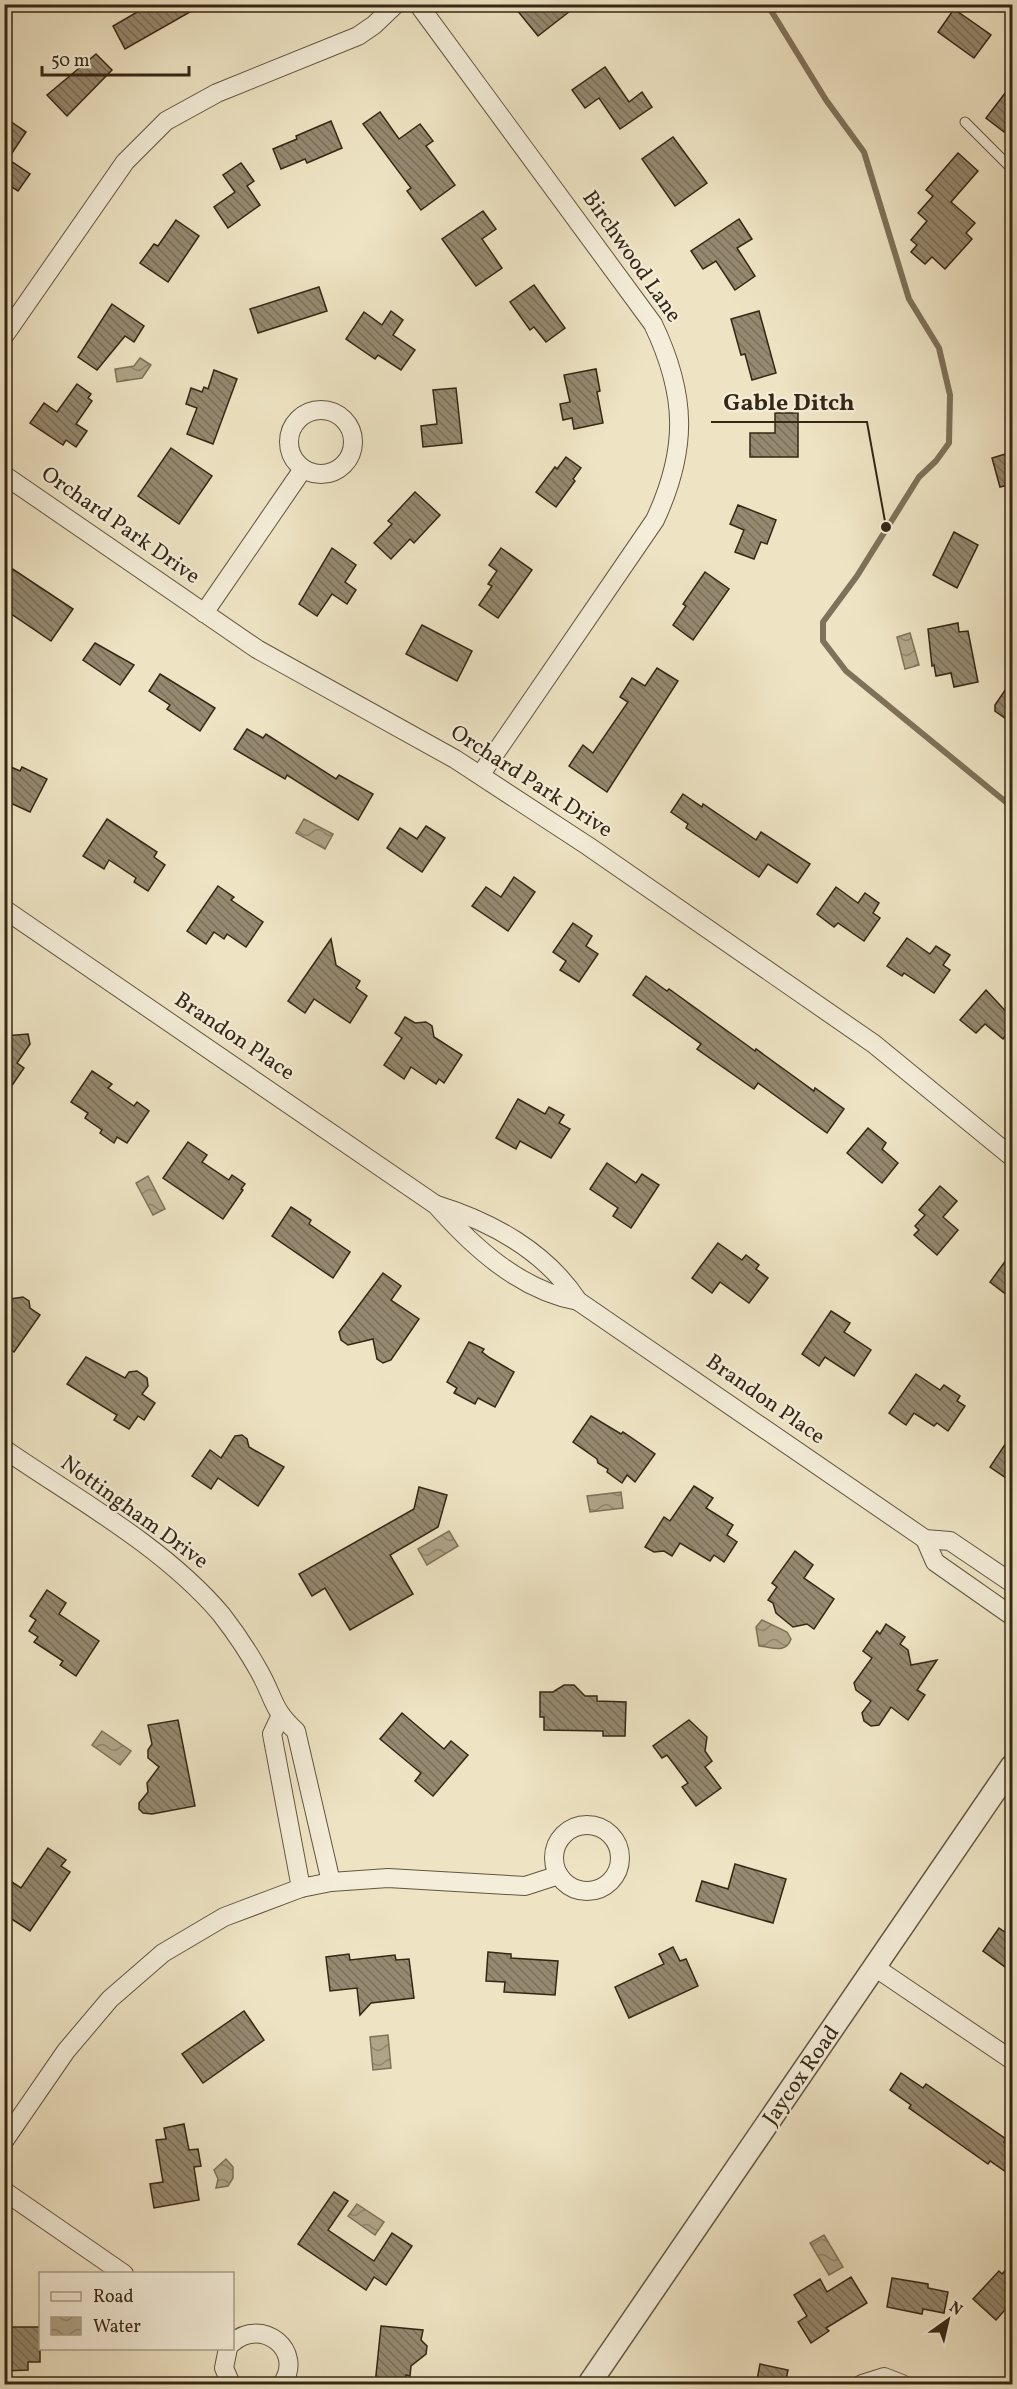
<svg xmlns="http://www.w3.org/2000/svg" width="1017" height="2389" font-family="Vollkorn,serif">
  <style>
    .water { fill: url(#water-waves); stroke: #7e725a; stroke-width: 1.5 }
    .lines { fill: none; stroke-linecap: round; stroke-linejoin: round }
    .stream { stroke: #7e725a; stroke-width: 6 }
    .building { fill: url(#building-back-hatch); stroke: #342714; stroke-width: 1.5 }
    .service-casing { stroke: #625640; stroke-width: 11 }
    .minor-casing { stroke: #625640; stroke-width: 20 }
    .tertiary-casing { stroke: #625640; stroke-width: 25 }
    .service { stroke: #f4edd9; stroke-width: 9 }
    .minor { stroke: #f4edd9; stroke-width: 18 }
    .tertiary { stroke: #f4edd9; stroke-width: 22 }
    .labels { text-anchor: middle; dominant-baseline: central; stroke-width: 4.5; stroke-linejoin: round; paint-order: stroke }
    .street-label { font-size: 22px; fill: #342714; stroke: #f4edd9 }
    .leader { fill: none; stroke: #342714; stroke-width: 2 }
    .callout-dot { fill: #342714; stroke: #f4edd9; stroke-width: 2 }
    .callout-label { font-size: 24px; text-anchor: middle; font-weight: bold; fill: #342714; stroke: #f4edd9; stroke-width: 4.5; stroke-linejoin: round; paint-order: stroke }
  </style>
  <defs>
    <pattern id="water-waves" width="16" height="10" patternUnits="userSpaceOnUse" patternTransform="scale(1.5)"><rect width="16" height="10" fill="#afa488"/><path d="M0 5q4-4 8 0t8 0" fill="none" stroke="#8f866e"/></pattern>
    <pattern id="building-back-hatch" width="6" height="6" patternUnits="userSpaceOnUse" patternTransform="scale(1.5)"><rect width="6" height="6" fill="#958970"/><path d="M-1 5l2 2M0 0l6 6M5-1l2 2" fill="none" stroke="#7a705b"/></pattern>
  </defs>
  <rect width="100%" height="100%" fill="#eee4c4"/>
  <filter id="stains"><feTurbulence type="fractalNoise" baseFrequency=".00333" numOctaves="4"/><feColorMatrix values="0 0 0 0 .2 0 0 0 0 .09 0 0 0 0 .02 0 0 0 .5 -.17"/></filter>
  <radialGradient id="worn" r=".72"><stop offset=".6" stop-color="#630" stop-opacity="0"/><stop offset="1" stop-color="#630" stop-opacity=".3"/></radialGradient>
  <g class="water">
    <path d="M 140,358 L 151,365 L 142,378 L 117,382 L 115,369 L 134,366 Z"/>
    <path d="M 910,633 L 919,665 L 905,669 L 897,637 Z"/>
    <path d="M 304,819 L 333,834 L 325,849 L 296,833 Z"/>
    <path d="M 148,1176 L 165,1209 L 153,1215 L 136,1183 Z"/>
    <path d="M 621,1492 L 623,1508 L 590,1512 L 587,1496 Z"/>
    <path d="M 449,1531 L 458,1546 L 427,1565 L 418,1549 Z"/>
    <path d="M 762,1620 L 787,1632 L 791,1639 C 786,1654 772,1647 759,1646 L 756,1627 Z"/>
    <path d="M 102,1731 L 131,1751 L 120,1765 L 92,1745 Z"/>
    <path d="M 388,2035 L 391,2068 L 373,2070 L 370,2037 Z"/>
    <path d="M 226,2159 L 233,2167 L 233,2178 L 228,2186 L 216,2188 L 218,2179 L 214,2170 Z"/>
    <path d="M 357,2204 L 384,2222 L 375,2235 L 348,2216 Z"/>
    <path d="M 824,2235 L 843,2267 L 829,2275 L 810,2243 Z"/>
  </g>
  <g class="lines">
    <path class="stream" d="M 767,4 L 826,100 L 864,152 L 909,299 L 939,348 L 950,395 L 949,443 L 936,461 L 919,477 L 857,576 L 823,622 L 823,641 L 846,671 L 1012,807"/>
  </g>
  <g class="building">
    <path d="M 151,4 L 204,4 L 125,49 L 113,26 Z"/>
    <path d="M 512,4 L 579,4 L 538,36 Z"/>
    <path d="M 954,9 L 991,35 L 974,58 L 938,32 Z"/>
    <path d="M 96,54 L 112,70 L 67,116 L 47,95 Z"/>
    <path d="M 605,67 L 629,102 L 642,92 L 652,107 L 620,129 L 599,98 L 585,108 L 572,90 Z"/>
    <path d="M 1012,84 L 1012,120 L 1004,132 L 986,118 Z"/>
    <path d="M 380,112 L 399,139 L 420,124 L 433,141 L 426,146 L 455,185 L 421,210 L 407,191 L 411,188 L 363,124 Z"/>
    <path d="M 4,117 L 26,132 L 8,159 L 30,174 L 18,191 L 4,182 Z"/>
    <path d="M 331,121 L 342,148 L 307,163 L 305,159 L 281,169 L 273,149 L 297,139 L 296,136 Z"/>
    <path d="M 673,137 L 707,183 L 675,206 L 642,159 Z"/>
    <path d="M 958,153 L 978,171 L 951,202 L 975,223 L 966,233 L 972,239 L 945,269 L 932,257 L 925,264 L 911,252 L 917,245 L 911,240 L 927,221 L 918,213 L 933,196 L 926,190 Z"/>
    <path d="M 241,163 L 254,181 L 247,186 L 260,205 L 228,228 L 214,207 L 235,192 L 223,175 Z"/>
    <path d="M 483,211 L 496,229 L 482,239 L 502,268 L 476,286 L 442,239 Z"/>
    <path d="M 739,219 L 752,239 L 737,248 L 755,276 L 735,290 L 716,261 L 703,269 L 691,251 Z"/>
    <path d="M 176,220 L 199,236 L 168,282 L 140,263 L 154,244 L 158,246 Z"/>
    <path d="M 534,285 L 565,328 L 546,342 L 534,327 L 530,330 L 510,302 Z"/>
    <path d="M 319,287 L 327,311 L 258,333 L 250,309 Z"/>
    <path d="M 112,304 L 144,326 L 134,342 L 125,336 L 97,370 L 78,357 Z"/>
    <path d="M 391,311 L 403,320 L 393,335 L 415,350 L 401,370 L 378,355 L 375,359 L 346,339 L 364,312 L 382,325 Z"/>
    <path d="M 759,311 L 776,373 L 752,380 L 745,354 L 741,355 L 731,319 Z"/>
    <path d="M 596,369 L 600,391 L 597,392 L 603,423 L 574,429 L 572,418 L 563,420 L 560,404 L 570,402 L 564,375 Z"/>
    <path d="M 214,370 L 237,379 L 213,444 L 187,434 L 197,408 L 186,404 L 191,388 L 202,392 L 204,387 L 208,389 Z"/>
    <path d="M 77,384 L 91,394 L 88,398 L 92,401 L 76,424 L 87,431 L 76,447 L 66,440 L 63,445 L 30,423 L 44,403 L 57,412 Z"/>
    <path d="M 456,388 L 462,443 L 423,447 L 421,426 L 437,424 L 433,390 Z"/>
    <path d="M 775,413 L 798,413 L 798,457 L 750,457 L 750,433 L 775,433 Z"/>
    <path d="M 171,448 L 212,476 L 179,524 L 138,496 Z"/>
    <path d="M 1012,452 L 1012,484 L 1000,487 L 992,458 Z"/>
    <path d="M 566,457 L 581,468 L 573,479 L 575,481 L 556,507 L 536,492 L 555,467 L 557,469 Z"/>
    <path d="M 415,492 L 440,515 L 414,543 L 410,539 L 391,559 L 374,543 L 392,524 L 388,521 Z"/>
    <path d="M 738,505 L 776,520 L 767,544 L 761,542 L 754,559 L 735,552 L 744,530 L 730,524 Z"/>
    <path d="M 954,532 L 978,545 L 957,588 L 933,575 Z"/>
    <path d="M 332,548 L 356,565 L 345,582 L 356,590 L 347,604 L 332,594 L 317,616 L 299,604 Z"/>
    <path d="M 501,548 L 532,570 L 498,618 L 479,605 L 492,586 L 488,584 L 497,571 L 489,565 Z"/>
    <path d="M 11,568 L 73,609 L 51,641 L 4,609 L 4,578 Z"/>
    <path d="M 705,572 L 729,589 L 693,640 L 673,625 L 686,606 L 683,604 Z"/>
    <path d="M 958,623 L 959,632 L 968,631 L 978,682 L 954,687 L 951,673 L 936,676 L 934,665 L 932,666 L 928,629 Z"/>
    <path d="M 422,625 L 472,651 L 457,681 L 406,654 Z"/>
    <path d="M 95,643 L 134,665 L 120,685 L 83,660 Z"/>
    <path d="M 657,668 L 678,681 L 607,792 L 569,766 L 583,745 L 593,753 L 628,702 L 620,697 L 632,678 L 645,686 Z"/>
    <path d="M 160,674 L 215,708 L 200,731 L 167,709 L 170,705 L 149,691 Z"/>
    <path d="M 1012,680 L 1012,723 L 995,711 L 995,705 Z"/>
    <path d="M 247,729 L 263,738 L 266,734 L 336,779 L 339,775 L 373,794 L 358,820 L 287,775 L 285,779 L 234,749 Z"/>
    <path d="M 4,764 L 20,771 L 22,767 L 47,779 L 30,812 L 4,800 Z"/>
    <path d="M 683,794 L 702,807 L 703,804 L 756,840 L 761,832 L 810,864 L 797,883 L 768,864 L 759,877 L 686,828 L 688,824 L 671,812 Z"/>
    <path d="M 107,819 L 157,852 L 154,857 L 165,865 L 148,891 L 134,882 L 136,878 L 109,860 L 104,869 L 83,856 Z"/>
    <path d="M 426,826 L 445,838 L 422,872 L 387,848 L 400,828 L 417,839 Z"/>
    <path d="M 514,877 L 535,892 L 508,931 L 472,906 L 486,887 L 501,897 Z"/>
    <path d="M 218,886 L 234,897 L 231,900 L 263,922 L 246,947 L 227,934 L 224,939 L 214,932 L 206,944 L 187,931 Z"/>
    <path d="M 836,887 L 858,903 L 865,893 L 879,903 L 873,913 L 880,918 L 864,941 L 838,923 L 834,927 L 817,914 Z"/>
    <path d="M 573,923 L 592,936 L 586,946 L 598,954 L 579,982 L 560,970 L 566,961 L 553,952 Z"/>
    <path d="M 907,938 L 930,954 L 936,946 L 950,955 L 943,965 L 950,970 L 934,993 L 904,973 L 902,976 L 887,966 Z"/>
    <path d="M 331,939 L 336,965 L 360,981 L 356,988 L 367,996 L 350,1023 L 314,999 L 305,1013 L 288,1001 Z"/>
    <path d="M 646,976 L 667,991 L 669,989 L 755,1051 L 756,1049 L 814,1091 L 815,1088 L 844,1109 L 827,1133 L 758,1083 L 754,1089 L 697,1049 L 701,1044 L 633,995 Z"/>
    <path d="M 986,990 L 1012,1018 L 1012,1028 L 1003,1039 L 985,1024 L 976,1033 L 960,1020 Z"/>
    <path d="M 405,1017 L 415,1023 L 426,1022 L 432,1026 L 434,1037 L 462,1055 L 444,1083 L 439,1079 L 436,1084 L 411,1067 L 404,1079 L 384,1065 L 402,1038 L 395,1033 Z"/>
    <path d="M 28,1034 L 30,1044 L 17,1063 L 24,1068 L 4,1097 L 4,1036 Z"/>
    <path d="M 92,1071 L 112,1084 L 108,1088 L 134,1106 L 137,1102 L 149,1111 L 127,1143 L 117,1137 L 114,1143 L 100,1133 L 102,1130 L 85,1118 L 88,1113 L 71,1102 Z"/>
    <path d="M 518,1099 L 545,1114 L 549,1107 L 564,1115 L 559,1123 L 570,1129 L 551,1158 L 520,1141 L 516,1149 L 496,1138 Z"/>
    <path d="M 868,1128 L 886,1143 L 882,1149 L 898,1163 L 882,1183 L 847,1153 Z"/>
    <path d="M 188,1142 L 207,1155 L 202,1162 L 229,1180 L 232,1175 L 245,1184 L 241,1189 L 243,1190 L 223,1219 L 163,1178 Z"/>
    <path d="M 607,1163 L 636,1183 L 642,1174 L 659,1185 L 631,1228 L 613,1216 L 618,1208 L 590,1189 Z"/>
    <path d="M 940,1186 L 957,1201 L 943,1217 L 958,1230 L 937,1255 L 914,1235 L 919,1230 L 915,1226 L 925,1215 L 919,1210 Z"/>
    <path d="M 291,1207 L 311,1220 L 309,1224 L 350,1252 L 333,1278 L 272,1236 Z"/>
    <path d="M 718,1243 L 742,1260 L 746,1255 L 759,1265 L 756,1269 L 768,1278 L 749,1303 L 720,1282 L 712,1293 L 692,1278 Z"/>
    <path d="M 1012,1252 L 1012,1299 L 990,1282 Z"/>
    <path d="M 383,1273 L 401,1286 L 391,1300 L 419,1319 L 391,1360 L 383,1363 L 377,1359 L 373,1339 L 348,1345 L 341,1340 L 339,1332 Z"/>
    <path d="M 23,1297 L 29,1301 L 30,1308 L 40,1315 L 14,1352 L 4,1345 L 4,1300 Z"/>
    <path d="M 831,1311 L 850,1323 L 844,1332 L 871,1350 L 854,1376 L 825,1357 L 819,1366 L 802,1354 Z"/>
    <path d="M 469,1342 L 484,1349 L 482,1352 L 490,1358 L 514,1372 L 495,1407 L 478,1398 L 475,1404 L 454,1393 L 457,1388 L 447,1382 Z"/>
    <path d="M 86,1357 L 125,1378 L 129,1372 L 137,1371 L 147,1378 L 148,1386 L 142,1394 L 155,1403 L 144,1420 L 138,1416 L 129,1429 L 114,1420 L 117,1415 L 67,1384 Z"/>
    <path d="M 916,1374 L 940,1390 L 944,1385 L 960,1396 L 957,1401 L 965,1406 L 948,1431 L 937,1423 L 934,1426 L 914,1413 L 906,1425 L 889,1413 Z"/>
    <path d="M 591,1416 L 621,1434 L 623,1432 L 655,1454 L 635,1482 L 627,1475 L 622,1483 L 607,1472 L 608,1469 L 598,1463 L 597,1459 L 573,1442 Z"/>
    <path d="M 1012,1434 L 1012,1482 L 990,1467 Z"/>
    <path d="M 242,1435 L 247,1439 L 249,1447 L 284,1467 L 258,1506 L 218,1478 L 211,1489 L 192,1476 L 210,1450 L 221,1458 L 235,1436 Z"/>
    <path d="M 694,1486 L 713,1498 L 706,1508 L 733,1525 L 727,1535 L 737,1542 L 724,1562 L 714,1555 L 710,1561 L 680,1543 L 672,1556 L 664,1551 L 654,1552 L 645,1547 L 664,1517 L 670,1521 Z"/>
    <path d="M 419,1487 L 447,1495 L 438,1527 L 390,1555 L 413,1594 L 350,1630 L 325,1588 L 312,1596 L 299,1574 L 414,1509 Z"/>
    <path d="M 795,1551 L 813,1565 L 804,1578 L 834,1599 L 814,1629 L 807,1624 L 793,1627 L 776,1613 L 773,1603 L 768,1600 L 777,1587 L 772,1583 Z"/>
    <path d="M 47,1590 L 66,1603 L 59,1614 L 99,1641 L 76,1676 L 60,1665 L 63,1661 L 34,1642 L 38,1637 L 29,1631 L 36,1620 L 30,1616 Z"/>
    <path d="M 886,1624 L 905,1637 L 900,1644 L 908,1650 L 911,1665 L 937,1660 L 917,1690 L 925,1695 L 908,1720 L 891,1707 L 879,1725 L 871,1726 L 864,1721 L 862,1713 L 871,1701 L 856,1690 L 854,1683 L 872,1658 L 863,1651 L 877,1631 L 880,1634 Z"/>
    <path d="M 564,1685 L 574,1685 L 585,1696 L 597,1696 L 597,1701 L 626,1702 L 625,1736 L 603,1736 L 603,1731 L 544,1730 L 544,1717 L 540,1717 L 540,1692 L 553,1692 Z"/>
    <path d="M 402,1713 L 444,1749 L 451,1741 L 468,1755 L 433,1796 L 415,1781 L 421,1773 L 380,1739 Z"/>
    <path d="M 178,1720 L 195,1806 L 152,1814 L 143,1813 L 139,1809 L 139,1803 L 148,1792 L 147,1783 L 159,1767 L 148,1758 L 148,1750 L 152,1744 L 148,1725 Z"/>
    <path d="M 689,1720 L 707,1737 L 705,1751 L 712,1761 L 705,1767 L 721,1788 L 696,1806 L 682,1787 L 688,1783 L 667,1755 L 662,1758 L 653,1746 Z"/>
    <path d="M 48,1848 L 66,1860 L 61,1866 L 70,1872 L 30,1931 L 4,1914 L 4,1877 L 21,1888 Z"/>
    <path d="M 735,1864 L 786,1879 L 773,1923 L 696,1901 L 702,1881 L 728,1889 Z"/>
    <path d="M 999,1928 L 1012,1937 L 1012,1972 L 983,1951 Z"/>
    <path d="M 673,1947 L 680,1961 L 686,1959 L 698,1986 L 629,2018 L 615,1987 L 664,1964 L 659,1954 Z"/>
    <path d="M 488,1952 L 511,1954 L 511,1958 L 558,1961 L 555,1995 L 504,1992 L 505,1982 L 486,1981 Z"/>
    <path d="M 349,1954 L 350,1960 L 395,1955 L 396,1960 L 409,1959 L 414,1998 L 371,2003 L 360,2015 L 357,1988 L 330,1991 L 326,1957 Z"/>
    <path d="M 244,2011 L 264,2040 L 203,2083 L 182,2054 Z"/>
    <path d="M 901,2073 L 923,2088 L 926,2084 L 1006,2139 L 1004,2142 L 1012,2148 L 1012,2176 L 990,2161 L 988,2164 L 909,2108 L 911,2105 L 890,2090 Z"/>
    <path d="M 184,2124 L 189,2150 L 198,2149 L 201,2166 L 194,2167 L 199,2200 L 154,2208 L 150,2184 L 163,2182 L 156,2140 L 166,2139 L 164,2128 Z"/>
    <path d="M 334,2192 L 348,2201 L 328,2230 L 374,2261 L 392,2233 L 412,2246 L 386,2285 L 374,2277 L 366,2290 L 298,2244 Z"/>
    <path d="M 1012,2263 L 1012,2302 L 996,2320 L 973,2299 L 999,2271 L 1002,2274 Z"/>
    <path d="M 851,2277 L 867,2303 L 826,2328 L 829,2331 L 811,2343 L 798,2322 L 807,2316 L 794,2295 L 820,2279 L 827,2292 Z"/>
    <path d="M 892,2278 L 928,2284 L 928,2288 L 948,2292 L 944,2313 L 923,2309 L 922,2314 L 887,2307 Z"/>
    <path d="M 381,2326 L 423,2330 L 421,2340 L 427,2346 L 426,2354 L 411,2366 L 410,2376 L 406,2375 L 405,2385 L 375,2385 Z"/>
    <path d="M 4,2327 L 40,2327 L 40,2362 L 28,2362 L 28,2370 L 4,2371 Z"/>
    <path d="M 760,2364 L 788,2370 L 785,2385 L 756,2385 Z"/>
  </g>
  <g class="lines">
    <defs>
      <path id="service" d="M 965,122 L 1012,169"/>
      <g id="minor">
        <path d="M 418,4 L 653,324 C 687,395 688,449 655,520 L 481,774"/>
        <path d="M 4,336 L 125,162 L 166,121 L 217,93 L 358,36 L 374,25 L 396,4"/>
        <circle cx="321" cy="442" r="32"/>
        <path d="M 4,475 L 257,649 L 455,759 L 588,846 L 874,1044 L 1012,1157"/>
        <path d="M 204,613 L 303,469"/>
        <path d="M 4,909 L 436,1205 C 474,1248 520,1290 578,1301"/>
        <path d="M 437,1205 C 492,1222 546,1252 578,1301 L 925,1539 L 950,1541 L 1012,1583"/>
        <path d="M 4,1449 C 77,1499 164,1547 221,1614 C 235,1632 248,1651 259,1671 C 274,1697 272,1710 296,1731 L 331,1882"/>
        <path d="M 925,1539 L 935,1562 L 1012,1616"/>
        <path d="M 280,1717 L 272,1734 L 301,1888"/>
        <circle cx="587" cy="1858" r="33"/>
        <path d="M 876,1968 L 1012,2060"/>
        <path d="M 4,2141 L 66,2051 L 110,1999 L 163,1953 L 224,1917 L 301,1888 L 331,1882 L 388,1878 L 525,1886 L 559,1875"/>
        <path d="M 4,2191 L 124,2274"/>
        <path d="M 232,2343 C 262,2316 305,2351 282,2384"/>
        <path d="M 228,2348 L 224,2368 L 231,2384"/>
        <path d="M 862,2384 L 884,2377 L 902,2384"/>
      </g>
      <path id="tertiary" d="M 589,2384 L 1012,1766"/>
    </defs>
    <use href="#service" class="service-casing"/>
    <use href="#minor" class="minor-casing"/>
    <use href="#tertiary" class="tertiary-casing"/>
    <use href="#service" class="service"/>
    <use href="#minor" class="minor"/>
    <use href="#tertiary" class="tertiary"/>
  </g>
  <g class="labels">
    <g class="street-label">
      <text transform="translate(631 257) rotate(55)">Birchwood Lane</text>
      <text transform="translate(120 526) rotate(35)">Orchard Park Drive</text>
      <text transform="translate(531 782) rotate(33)">Orchard Park Drive</text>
      <text transform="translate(234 1037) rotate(34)">Brandon Place</text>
      <text transform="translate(765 1400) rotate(35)">Brandon Place</text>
      <text transform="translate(134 1513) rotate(36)">Nottingham Drive</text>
      <text transform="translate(802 2076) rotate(-55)">Jaycox Road</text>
    </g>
  </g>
  <path class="leader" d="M886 527L867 422H711"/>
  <circle class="callout-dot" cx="886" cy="527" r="6"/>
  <g class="callout-label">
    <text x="789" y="410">Gable Ditch</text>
  </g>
  <rect width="1017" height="2389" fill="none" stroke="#eee4c4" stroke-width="24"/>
  <rect x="6" y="6" width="1005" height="2377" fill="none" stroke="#342714" stroke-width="3"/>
  <rect x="12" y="12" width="993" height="2365" fill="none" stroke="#342714" stroke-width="1.5"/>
  <rect x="39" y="2272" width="195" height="78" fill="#f4edd9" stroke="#a79e8a" stroke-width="1.5"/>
  <rect x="51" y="2292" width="30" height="9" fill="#f4edd9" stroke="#a79e8a" stroke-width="1.5"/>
  <text x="93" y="2302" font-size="18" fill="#342714">Road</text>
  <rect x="51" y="2317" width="30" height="18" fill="url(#water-waves)" stroke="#a79e8a" stroke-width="1.5"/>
  <text x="93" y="2332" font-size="18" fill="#342714">Water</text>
  <g transform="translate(948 2320) rotate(34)" stroke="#f4edd9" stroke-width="4.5" paint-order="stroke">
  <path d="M0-4.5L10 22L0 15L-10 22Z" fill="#342714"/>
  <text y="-9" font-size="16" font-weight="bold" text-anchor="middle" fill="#342714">N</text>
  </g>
  <path d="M42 66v9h147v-9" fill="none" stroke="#342714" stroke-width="3"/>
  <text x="51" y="66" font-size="18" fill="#342714" stroke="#f4edd9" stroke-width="4.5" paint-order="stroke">50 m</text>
  <rect width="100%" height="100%" filter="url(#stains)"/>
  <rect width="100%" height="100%" fill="url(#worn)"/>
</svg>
